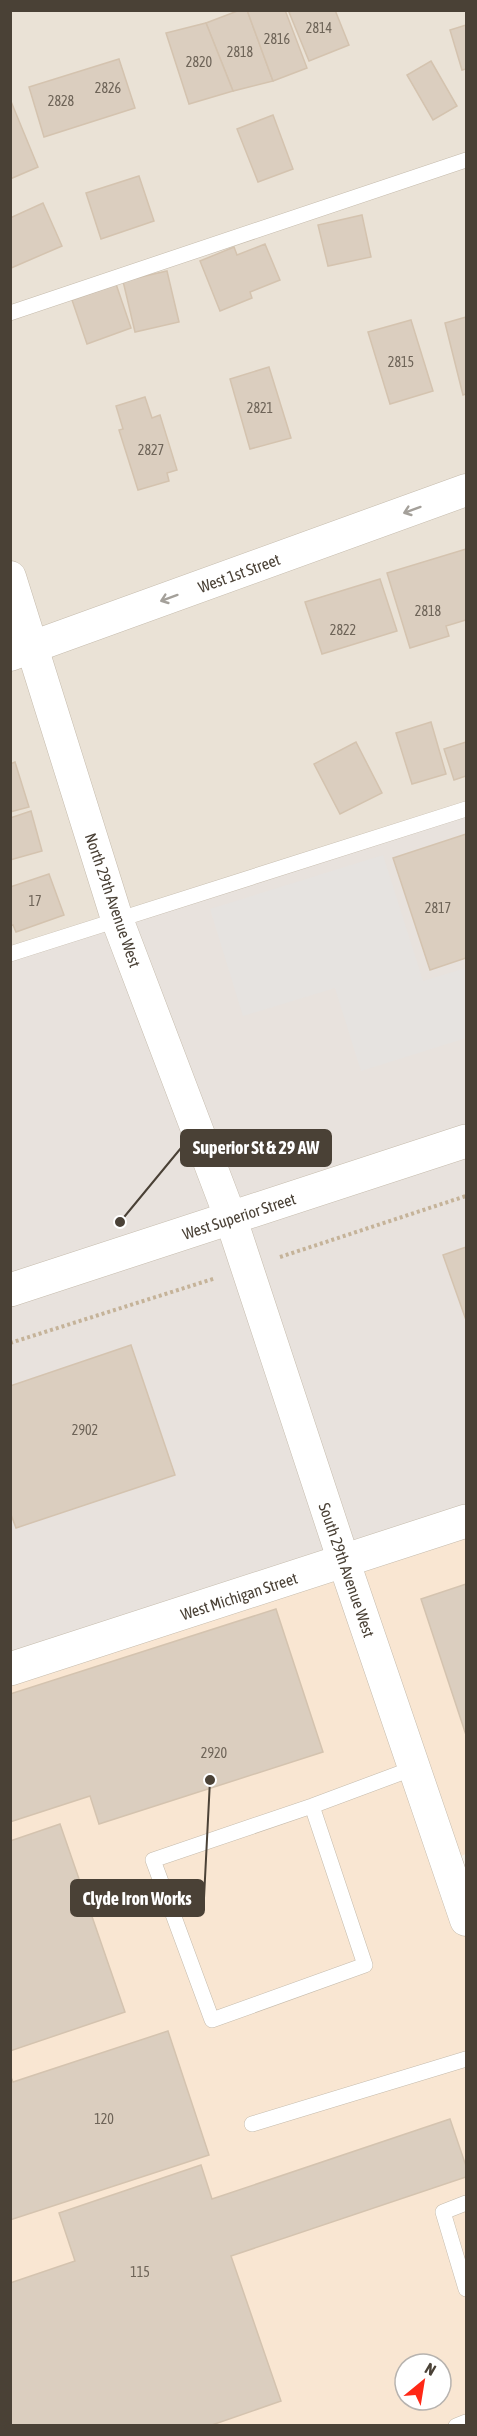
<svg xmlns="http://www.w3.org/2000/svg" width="477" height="2436" font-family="'Asap Condensed',sans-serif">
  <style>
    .residential { fill: #eae2d6 }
    .commercial { fill: #f9e6d2; fill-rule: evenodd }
    .industrial { fill: #e8e2dd }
    .parking { fill: #e6e3e0 }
    .building { fill: #dbcebf; stroke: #d4c3af; stroke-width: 1.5 }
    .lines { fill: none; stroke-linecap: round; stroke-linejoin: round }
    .service-casing { stroke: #c5bbac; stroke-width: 16 }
    .minor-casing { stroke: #c5bbac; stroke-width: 33 }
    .tertiary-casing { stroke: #c5bbac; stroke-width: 34 }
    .path { stroke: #c5b399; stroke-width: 4; stroke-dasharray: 3 3; stroke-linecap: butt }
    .service { stroke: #fff; stroke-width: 15 }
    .minor { stroke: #fff; stroke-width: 32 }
    .tertiary { stroke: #fff; stroke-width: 33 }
    .oneway { stroke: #a4a09a }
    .labels { text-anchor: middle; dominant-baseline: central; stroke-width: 4.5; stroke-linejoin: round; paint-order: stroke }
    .number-label { font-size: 14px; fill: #6e6458 }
    .street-label { font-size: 16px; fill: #4a4136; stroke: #fff }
    .leader { fill: none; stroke: #4a4136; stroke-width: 2 }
    .callout-dot { fill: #4a4136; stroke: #fff; stroke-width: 2 }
    .callout { fill: #4a4136; stroke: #4a4136; stroke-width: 2 }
    .callout-label { font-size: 18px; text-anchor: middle; font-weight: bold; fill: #fff }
  </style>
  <rect width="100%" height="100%" fill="#f6f1e8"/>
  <path class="residential" d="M 11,11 L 466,11 L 466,810 L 11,955 Z"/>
  <path class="commercial" d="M 466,1521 L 466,1854 L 447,1861 L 466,1920 L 466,2425 L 11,2425 L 10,1669 ZM 405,2364 L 441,2364 L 441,2400 L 405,2400 Z"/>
  <path class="industrial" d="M 466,809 L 466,1521 L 11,1669 L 10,954 Z"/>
  <path class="parking" d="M 383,855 L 423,981 L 466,968 L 466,1038 L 361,1071 L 335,988 L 243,1016 L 210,909 Z"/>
  <g class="building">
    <path d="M 240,10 L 247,10 L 273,81 L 233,91 L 206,23 Z"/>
    <path d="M 247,10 L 285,10 L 307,68 L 273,81 Z"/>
    <path d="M 293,10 L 335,10 L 349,45 L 309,61 L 289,12 Z"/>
    <path d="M 206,23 L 233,91 L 189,104 L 166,33 Z"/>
    <path d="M 466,25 L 466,69 L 462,70 L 450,30 Z"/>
    <path d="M 119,59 L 135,108 L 44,137 L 29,87 Z"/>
    <path d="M 431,61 L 457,106 L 433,120 L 407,75 Z"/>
    <path d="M 10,99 L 38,167 L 10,179 Z"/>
    <path d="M 273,115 L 293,169 L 258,182 L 237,129 Z"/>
    <path d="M 139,176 L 154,221 L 101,239 L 86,193 Z"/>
    <path d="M 43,203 L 62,246 L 11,268 L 10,218 Z"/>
    <path d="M 362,215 L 371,257 L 328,266 L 318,225 Z"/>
    <path d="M 265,244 L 280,280 L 250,292 L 252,298 L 220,311 L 200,261 L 234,247 L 237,255 Z"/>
    <path d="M 167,271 L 179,322 L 135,332 L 123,281 Z"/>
    <path d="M 116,284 L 131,328 L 87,344 L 72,300 Z"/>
    <path d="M 466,317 L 466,394 L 463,395 L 445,323 Z"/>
    <path d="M 411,320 L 433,391 L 390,404 L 368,332 Z"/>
    <path d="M 269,367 L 291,438 L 250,449 L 230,379 Z"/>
    <path d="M 145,397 L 152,418 L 160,415 L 177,470 L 167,473 L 169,481 L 138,490 L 119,430 L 123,429 L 116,406 Z"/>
    <path d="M 466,549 L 466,620 L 446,626 L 449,636 L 410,648 L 387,573 Z"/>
    <path d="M 380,579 L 397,631 L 322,654 L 305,602 Z"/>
    <path d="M 431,722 L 446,774 L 412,784 L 396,733 Z"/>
    <path d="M 356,742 L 382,793 L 340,814 L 314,764 Z"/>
    <path d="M 466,742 L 466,776 L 454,780 L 444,749 Z"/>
    <path d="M 15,762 L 29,807 L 10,812 L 10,764 Z"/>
    <path d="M 31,811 L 42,851 L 10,860 L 10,818 Z"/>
    <path d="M 466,834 L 466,958 L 430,970 L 393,858 Z"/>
    <path d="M 49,874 L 64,915 L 16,932 L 13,925 L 10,926 L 10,887 Z"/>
    <path d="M 466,1247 L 466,1320 L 443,1255 Z"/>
    <path d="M 131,1345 L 175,1475 L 16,1528 L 10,1512 L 10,1386 Z"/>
    <path d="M 466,1584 L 466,1735 L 421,1599 Z"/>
    <path d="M 276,1609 L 323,1752 L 99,1824 L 90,1796 L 10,1822 L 10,1694 Z"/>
    <path d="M 60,1824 L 125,2012 L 10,2051 L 10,1841 Z"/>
    <path d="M 168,2031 L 209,2155 L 10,2220 L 10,2075 L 13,2082 Z"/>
    <path d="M 450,2119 L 466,2166 L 466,2177 L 231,2256 L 281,2401 L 209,2426 L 10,2426 L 10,2283 L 75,2261 L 59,2213 L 201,2165 L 212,2199 Z"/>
  </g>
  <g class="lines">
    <defs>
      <g id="service">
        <path d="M 10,313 L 466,160"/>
        <path d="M 10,954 L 466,809"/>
        <path d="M 312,1806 L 365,1965 L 212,2020 L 153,1860 L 312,1806 L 414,1768"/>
        <path d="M 252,2124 L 466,2059"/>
        <path d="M 466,2203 L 443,2212 L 466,2289"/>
        <path d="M 456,2426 L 466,2422"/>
      </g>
      <g id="minor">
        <path d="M 10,577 L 117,919 L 231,1219 L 344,1562 L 466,1920"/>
        <path d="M 10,655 L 466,490"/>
      </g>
      <g id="tertiary">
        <path d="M 10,1290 L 466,1141"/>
        <path d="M 10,1669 L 466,1521"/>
      </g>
    </defs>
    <use href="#service" class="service-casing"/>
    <use href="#minor" class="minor-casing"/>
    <use href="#tertiary" class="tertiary-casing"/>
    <g class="path">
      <path d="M 280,1257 L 466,1196"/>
      <path d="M 10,1343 L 216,1278"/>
    </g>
    <use href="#service" class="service"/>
    <use href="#minor" class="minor"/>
    <use href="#tertiary" class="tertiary"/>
  </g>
  <defs><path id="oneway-shaft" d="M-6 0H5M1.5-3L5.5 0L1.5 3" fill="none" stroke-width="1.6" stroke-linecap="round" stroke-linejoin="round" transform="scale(1.5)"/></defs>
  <g class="oneway">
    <use href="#oneway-shaft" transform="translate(412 510) rotate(160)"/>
    <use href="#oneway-shaft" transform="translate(169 598) rotate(160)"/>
  </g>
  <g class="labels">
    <g class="number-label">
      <text x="319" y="28">2814</text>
      <text x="277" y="39">2816</text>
      <text x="240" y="52">2818</text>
      <text x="199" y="62">2820</text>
      <text x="108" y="88">2826</text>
      <text x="61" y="101">2828</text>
      <text x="401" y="362">2815</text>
      <text x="260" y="408">2821</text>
      <text x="151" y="450">2827</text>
      <text x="428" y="611">2818</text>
      <text x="343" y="630">2822</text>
      <text x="35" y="901">17</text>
      <text x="438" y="908">2817</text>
      <text x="85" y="1430">2902</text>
      <text x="214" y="1753">2920</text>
      <text x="104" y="2119">120</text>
      <text x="140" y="2272">115</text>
    </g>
    <g class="street-label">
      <text transform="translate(239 573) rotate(-20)">West 1st Street</text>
      <text transform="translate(113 900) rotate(71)">North 29th Avenue West</text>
      <text transform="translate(239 1216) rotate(-18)">West Superior Street</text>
      <text transform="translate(347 1570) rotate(71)">South 29th Avenue West</text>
      <text transform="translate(239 1596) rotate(-18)">West Michigan Street</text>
    </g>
  </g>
  <path class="leader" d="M120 1222L181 1148M210 1780L204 1898"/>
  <g class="callout-dot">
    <circle cx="120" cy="1222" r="6"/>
    <circle cx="210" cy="1780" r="6"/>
  </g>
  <g class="callout">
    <rect x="181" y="1130" width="150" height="36" rx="6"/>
    <rect x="71" y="1880" width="133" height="36" rx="6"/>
  </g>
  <g class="callout-label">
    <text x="256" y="1154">Superior St &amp; 29 AW</text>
    <text x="137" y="1905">Clyde Iron Works</text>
  </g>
  <rect width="477" height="2436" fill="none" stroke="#4a4136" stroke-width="24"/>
  <g transform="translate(423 2382) rotate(30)"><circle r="28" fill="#ffffff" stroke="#b7b3af" stroke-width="1.5"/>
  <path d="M0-4.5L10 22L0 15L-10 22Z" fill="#ff2816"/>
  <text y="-9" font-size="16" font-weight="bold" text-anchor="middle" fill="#4a4136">N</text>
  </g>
</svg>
